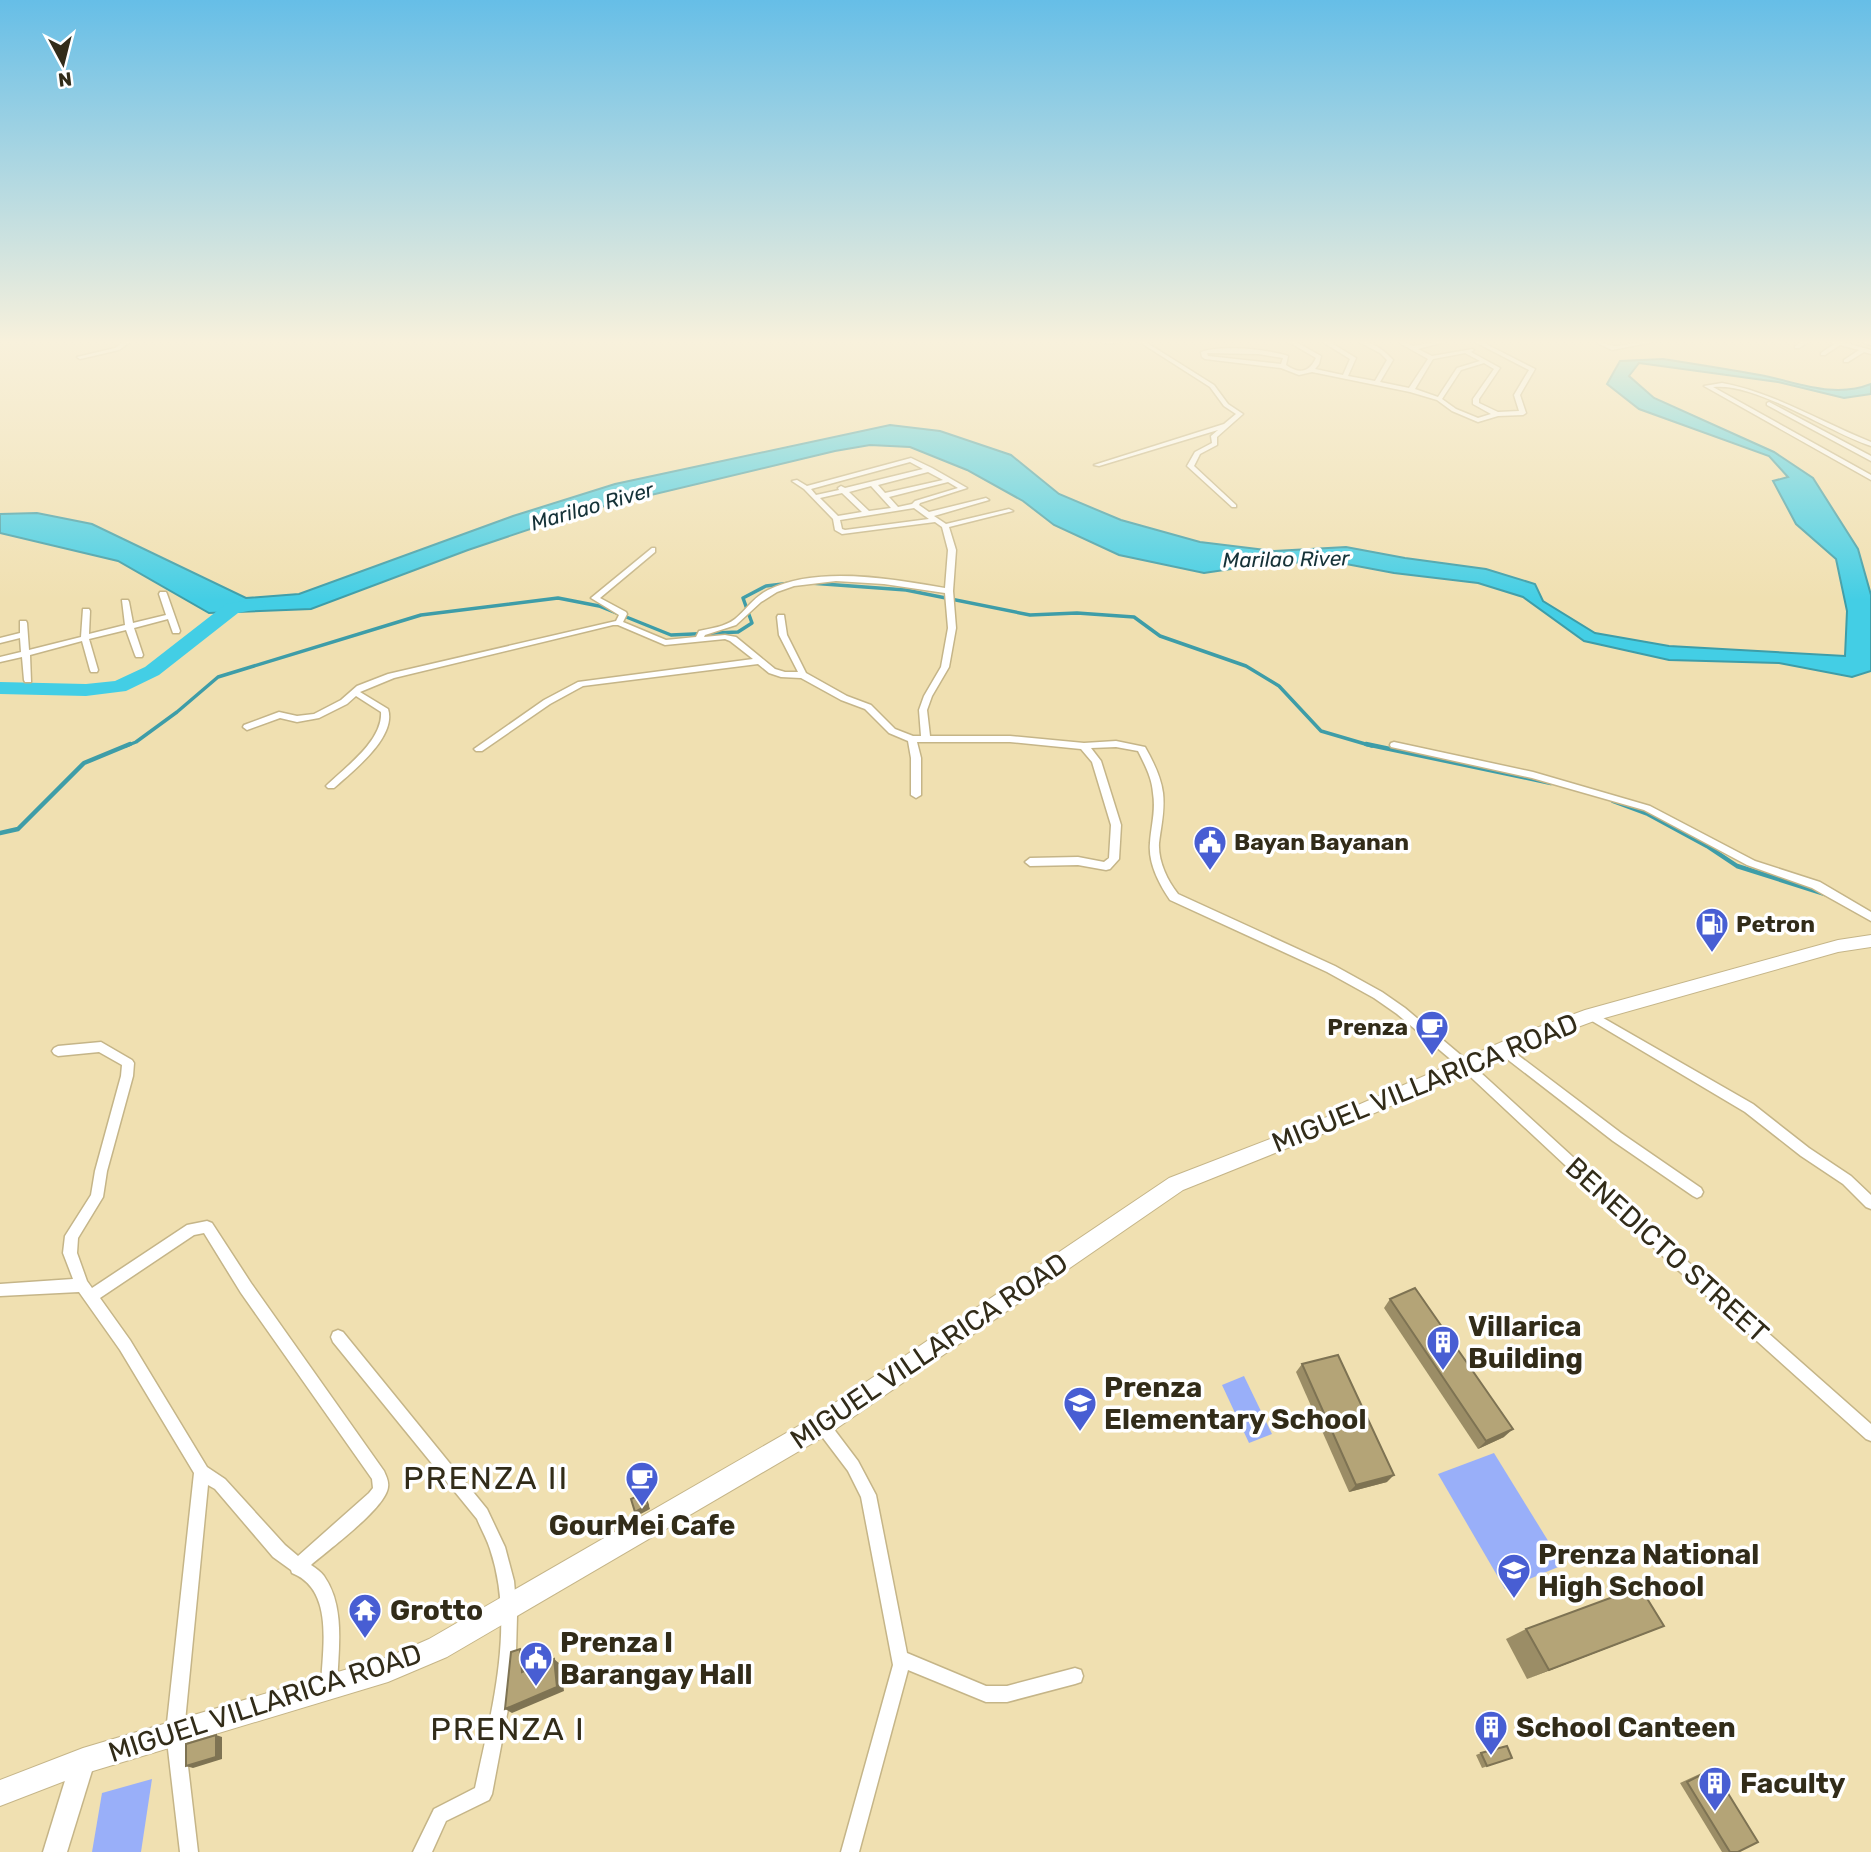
<svg xmlns="http://www.w3.org/2000/svg" width="1871" height="1852" font-family="Rubik,sans-serif">
  <style>
    .green { fill: #99aff9 }
    .water { fill: #43cee5; stroke: #3e9da8; stroke-width: 2 }
    .lines { fill: none; stroke-linecap: round; stroke-linejoin: round }
    .stream-far1 { stroke: #3e9da8; stroke-width: 3.5 }
    .stream { stroke: #3e9da8; stroke-width: 4.5 }
    .river { fill: #43cee5; fill-rule: evenodd }
    .minor-casing { stroke: #c5b588; stroke-width: 3 }
    .tertiary-casing { stroke: #c5b588; stroke-width: 3 }
    .secondary-casing { stroke: #c5b588; stroke-width: 2 }
    .minor { fill: #fff; fill-rule: evenodd }
    .tertiary { fill: #fff; fill-rule: evenodd }
    .secondary { fill: #fff; fill-rule: evenodd }
    .wall { fill: #9b8d66 }
    .shaded-wall { fill: #7e7353 }
    .building { fill: #b4a477; stroke: #7e7353; stroke-width: 2 }
    .labels { text-anchor: middle; dominant-baseline: central; stroke-width: 7; stroke-linejoin: round; paint-order: stroke }
    .far-water-label { font-size: 21px; font-style: italic; fill: #153238; stroke: #fff }
    .poi-label { font-size: 23px; font-weight: bold; fill: #322c19; stroke: #fff; text-anchor: start }
    .near-street-label { font-size: 28px; fill: #322c19; stroke: #fff }
    .near-poi-label { font-size: 28px; font-weight: bold; fill: #322c19; stroke: #fff; text-anchor: start }
    .near-quarter-label { font-size: 32px; letter-spacing: 2px; fill: #322c19; stroke: #fff }
  </style>
  <rect width="100%" height="100%" fill="#f0e0b1"/>
  <g class="green">
    <path d="M 1244,1376 L 1272,1434 L 1249,1443 L 1222,1385 Z"/>
    <path d="M 1494,1453 L 1563,1565 L 1505,1589 L 1438,1474 Z"/>
    <path d="M 152,1779 L 141,1852 L 92,1852 L 102,1793 Z"/>
  </g>
  <path class="water" d="M 1663,359 C 1695,364 1727,369 1760,375 C 1797,382 1833,399 1871,384 L 1871,394 L 1844,398 L 1778,382 L 1639,363 L 1629,376 L 1654,398 L 1774,452 L 1813,478 L 1858,549 L 1871,595 L 1871,671 L 1852,677 L 1779,663 L 1669,660 L 1584,641 L 1523,597 L 1478,583 L 1394,573 L 1330,561 L 1265,564 L 1204,573 L 1119,555 L 1054,525 L 1023,501 L 967,470 L 910,447 L 870,445 L 835,451 L 584,511 L 468,550 L 311,609 L 209,613 L 118,561 L 0,533 L 0,514 L 37,513 L 92,524 L 246,598 L 299,594 L 513,516 L 615,484 L 890,425 L 940,431 L 1011,455 L 1059,494 L 1121,520 L 1200,542 L 1274,551 L 1346,547 L 1405,558 L 1486,569 L 1535,584 L 1543,601 L 1595,633 L 1669,646 L 1845,656 L 1847,611 L 1836,559 L 1796,524 L 1773,481 L 1788,477 L 1769,456 L 1639,409 L 1607,384 L 1620,361 Z"/>
  <g class="lines">
    <g class="stream-far1">
      <path d="M 810,583 L 906,590 L 1030,615 L 1077,613 L 1134,617 L 1160,636 L 1246,666 L 1279,686 L 1321,731 L 1372,746"/>
      <path d="M 126,746 L 136,742 L 177,712 L 218,677 L 421,615 L 558,598 L 599,606 L 671,635 L 738,632 L 752,623 L 743,598 L 766,586 L 791,583"/>
    </g>
    <g class="stream">
      <path d="M 1366,744 L 1551,783"/>
      <path d="M 1613,801 L 1648,814 L 1707,846 L 1737,866 L 1825,894"/>
      <path d="M 0,833 L 18,829 L 84,763 L 130,744"/>
    </g>
    <path class="river" d="M 257,599 L 266,604 L 263,608 L 238,613 L 159,675 L 126,691 L 86,696 L 0,694 L 0,682 L 86,684 L 115,681 L 145,667 L 226,604 Z"/>
    <defs>
      <g id="minor">
        <path d="M 125,341 L 131,341 L 119,350 L 80,359 L 77,357 L 115,348 Z"/>
        <path d="M 1098,341 L 1121,341 C 1116,344 1103,344 1098,341 Z"/>
        <path d="M 1138,341 L 1144,341 L 1214,385 L 1228,404 L 1243,414 L 1217,437 L 1217,445 L 1200,454 L 1194,466 L 1236,505 L 1236,507 L 1232,507 L 1187,466 L 1195,452 L 1212,443 L 1211,436 L 1218,430 L 1099,466 L 1094,465 L 1224,424 L 1236,414 L 1224,406 L 1210,387 Z"/>
        <path d="M 1287,341 L 1294,341 L 1321,356 L 1319,364 L 1315,369 L 1343,375 L 1350,359 L 1321,341 L 1328,341 L 1356,358 L 1348,376 L 1375,381 L 1387,360 L 1380,353 L 1357,341 C 1371,340 1384,350 1393,360 L 1380,382 L 1409,388 L 1428,359 L 1396,341 L 1403,341 L 1413,346 L 1439,341 L 1448,341 L 1418,349 L 1432,356 L 1473,349 L 1474,350 L 1471,352 L 1500,368 L 1479,399 L 1479,403 L 1498,412 L 1519,411 L 1514,395 L 1529,370 L 1473,341 L 1480,341 L 1535,369 L 1520,395 L 1526,413 L 1523,415 L 1498,416 L 1478,422 L 1452,411 L 1437,400 L 1410,392 L 1312,372 L 1299,375 L 1281,368 L 1205,359 L 1202,357 L 1201,352 C 1221,345 1267,349 1288,356 L 1286,365 C 1299,374 1309,373 1316,358 ZM 1207,353 L 1258,354 L 1283,358 L 1281,364 L 1208,356 ZM 1465,353 L 1480,361 L 1457,368 L 1438,397 L 1415,389 L 1433,359 ZM 1484,363 L 1494,369 L 1473,399 L 1473,404 L 1491,414 L 1478,418 L 1456,409 L 1442,399 L 1461,370 Z"/>
        <path d="M 1593,341 C 1602,341 1608,346 1616,346 C 1630,345 1644,340 1658,341 L 1612,350 Z"/>
        <path d="M 1803,341 L 1810,341 L 1799,348 L 1795,348 L 1795,346 Z"/>
        <path d="M 1828,341 L 1839,341 L 1871,350 L 1871,354 L 1864,352 L 1848,362 L 1844,362 L 1844,360 L 1859,350 L 1840,345 L 1825,355 L 1821,355 L 1821,353 L 1834,344 Z"/>
        <path d="M 1861,341 L 1871,341 L 1871,345 L 1862,342 Z"/>
        <path d="M 1722,383 C 1775,393 1821,422 1871,442 L 1871,446 C 1828,432 1756,382 1713,387 L 1871,475 L 1871,480 L 1704,386 Z"/>
        <path d="M 1769,402 L 1871,456 L 1871,461 L 1767,405 L 1767,403 Z"/>
        <path d="M 911,458 L 932,468 L 967,488 L 920,503 L 919,505 L 929,512 L 986,498 L 989,500 L 934,516 L 946,524 L 1009,509 L 1013,511 L 949,527 L 956,550 L 953,591 L 956,628 L 949,667 L 932,696 L 927,710 L 930,736 L 1010,736 L 1084,743 L 1116,741 L 1145,747 C 1153,761 1161,777 1163,793 C 1165,811 1161,826 1159,843 C 1158,861 1167,880 1178,894 L 1335,966 L 1382,992 L 1405,1008 L 1469,1062 L 1679,1254 L 1871,1424 L 1871,1441 L 1866,1439 L 1669,1262 L 1461,1068 L 1397,1014 L 1374,998 L 1327,972 L 1170,900 C 1159,884 1148,863 1150,843 C 1151,826 1156,811 1153,793 C 1152,778 1145,765 1138,751 L 1116,747 L 1091,748 L 1101,761 L 1121,825 L 1119,859 L 1110,869 L 1106,870 L 1078,865 L 1030,866 L 1025,862 L 1030,858 L 1078,857 L 1104,862 L 1109,858 L 1111,825 L 1092,762 L 1081,749 L 1010,742 L 917,742 L 921,758 L 921,795 L 916,798 L 911,795 L 911,758 L 908,741 L 889,733 L 865,709 L 841,700 L 801,678 L 781,677 L 769,673 L 758,664 L 583,686 L 550,704 L 482,751 L 476,751 L 474,749 L 544,700 L 578,682 L 753,659 L 730,641 L 725,639 L 665,645 L 618,625 L 613,625 L 394,678 L 360,692 L 388,709 C 397,737 353,771 334,788 L 328,788 L 326,786 L 328,784 C 346,767 383,740 381,712 L 356,696 L 347,704 L 319,718 L 297,722 L 280,718 L 247,730 L 243,727 L 244,725 L 279,712 L 297,716 L 314,714 L 341,700 L 357,686 L 388,674 L 616,621 L 619,615 L 591,598 L 652,548 L 655,548 L 655,552 L 600,598 L 626,612 L 627,614 L 623,622 L 666,640 L 696,637 L 699,631 C 711,628 725,627 735,619 C 746,610 754,597 768,590 C 818,565 892,579 945,588 L 948,550 L 942,527 L 935,522 L 842,534 L 835,530 L 833,519 L 804,489 L 792,481 L 797,480 L 807,486 ZM 910,462 L 923,469 L 845,488 L 841,486 L 838,488 L 839,490 L 816,495 L 811,489 ZM 928,472 L 943,480 L 885,493 L 878,485 ZM 948,482 L 958,488 L 915,501 L 912,504 L 898,507 L 889,497 ZM 871,486 L 891,508 L 869,511 L 849,492 ZM 842,493 L 862,512 L 838,516 L 820,498 ZM 914,508 L 929,519 L 845,530 L 842,529 L 840,520 ZM 836,581 L 884,584 L 945,593 L 948,628 L 941,667 L 924,696 L 919,710 L 921,736 L 913,736 L 895,729 L 871,705 L 847,696 L 806,673 L 787,635 L 784,615 L 778,615 L 777,617 L 779,635 L 798,672 L 785,672 L 775,669 L 736,637 L 725,635 L 704,637 L 705,635 L 736,625 L 761,602 L 777,592 L 794,586 Z"/>
        <path d="M 160,592 L 166,592 L 167,594 L 180,631 L 179,633 L 173,633 L 168,619 L 134,628 L 143,655 L 142,657 L 136,657 L 135,655 L 126,630 L 89,639 L 98,670 L 97,672 L 91,672 L 90,670 L 82,641 L 30,655 L 31,682 L 25,682 L 24,680 L 22,657 L 0,662 L 0,657 L 21,652 L 20,638 L 0,643 L 0,638 L 20,633 L 20,621 L 26,621 L 27,623 L 29,650 L 81,637 L 83,609 L 89,609 L 90,611 L 89,634 L 125,625 L 122,600 L 128,600 L 129,602 L 133,623 L 166,615 L 159,594 Z"/>
        <path d="M 1394,742 L 1533,772 L 1650,806 L 1755,861 L 1820,882 L 1871,912 L 1871,921 L 1812,888 L 1747,865 L 1644,810 L 1532,778 L 1391,747 L 1390,745 L 1391,743 Z"/>
        <path d="M 1591,1011 L 1753,1104 L 1809,1148 L 1851,1176 L 1871,1195 L 1871,1209 L 1866,1207 L 1843,1184 L 1801,1156 L 1745,1112 L 1587,1018 L 1585,1015 L 1587,1012 Z"/>
        <path d="M 101,1042 L 132,1060 L 134,1063 L 133,1076 L 107,1171 L 103,1197 L 78,1238 L 77,1253 L 87,1281 L 92,1288 L 187,1225 L 207,1221 L 212,1223 L 251,1283 L 384,1471 C 386,1476 389,1481 388,1487 C 386,1508 328,1550 311,1565 C 316,1568 321,1572 324,1576 C 346,1607 338,1651 337,1687 L 335,1693 L 329,1695 L 323,1693 L 321,1687 C 322,1650 335,1590 292,1573 L 291,1570 L 273,1557 L 215,1489 L 208,1485 L 184,1732 L 198,1852 L 180,1852 L 166,1732 L 194,1473 L 120,1350 L 79,1292 L 0,1296 L 0,1284 L 73,1279 L 63,1253 L 65,1236 L 91,1195 L 95,1171 L 121,1076 L 122,1065 L 99,1052 L 58,1056 L 54,1054 L 52,1051 L 54,1048 L 58,1046 ZM 204,1233 L 241,1293 L 372,1479 L 373,1488 L 369,1493 L 298,1556 L 285,1545 L 225,1479 L 207,1467 L 130,1340 L 100,1298 L 194,1235 Z"/>
        <path d="M 1502,1044 L 1506,1046 L 1621,1133 L 1701,1188 L 1703,1192 L 1701,1196 L 1697,1198 L 1693,1196 L 1613,1141 L 1498,1052 L 1496,1049 L 1498,1046 Z"/>
        <path d="M 338,1330 L 343,1332 L 487,1509 L 505,1547 L 514,1581 L 517,1616 L 516,1652 L 512,1688 L 492,1794 L 489,1800 L 446,1821 L 432,1852 L 413,1852 L 434,1809 L 475,1788 C 491,1712 516,1626 490,1549 C 487,1539 481,1529 477,1519 L 333,1342 L 331,1337 L 333,1332 Z"/>
        <path d="M 822,1418 L 827,1420 L 858,1461 L 876,1495 L 907,1653 L 986,1686 L 1007,1686 L 1075,1668 L 1081,1670 L 1083,1676 L 1081,1682 L 1075,1684 L 1007,1702 L 986,1702 L 908,1670 L 859,1852 L 841,1852 L 893,1665 L 861,1497 L 848,1471 L 817,1430 L 815,1425 L 817,1420 Z"/>
      </g>
      <path id="tertiary" d="M 83,1749 L 91,1753 L 95,1761 L 67,1852 L 43,1852 L 71,1761 L 75,1753 Z"/>
      <path id="secondary" d="M 1871,935 L 1871,947 L 1838,952 L 1594,1021 L 1532,1044 L 1370,1115 L 1183,1190 L 830,1433 L 447,1657 L 388,1682 L 83,1774 L 0,1806 L 0,1780 L 83,1748 L 388,1657 L 429,1639 L 814,1417 L 1169,1178 L 1358,1105 L 1520,1034 L 1585,1010 L 1838,940 Z"/>
    </defs>
    <use href="#minor" class="minor-casing"/>
    <use href="#tertiary" class="tertiary-casing"/>
    <use href="#secondary" class="secondary-casing"/>
    <use href="#minor" class="minor"/>
    <use href="#tertiary" class="tertiary"/>
    <use href="#secondary" class="secondary"/>
  </g>
  <g class="wall">
    <path d="M 1390,1299 L 1504,1437 L 1478,1449 L 1384,1308 Z"/>
    <path d="M 1302,1364 L 1387,1482 L 1349,1492 L 1296,1372 Z"/>
    <path d="M 1664,1626 L 1639,1636 L 1527,1679 L 1506,1639 L 1526,1629 Z"/>
    <path d="M 1481,1753 L 1512,1758 L 1482,1768 L 1476,1755 Z"/>
    <path d="M 1713,1769 L 1738,1852 L 1722,1852 L 1680,1783 L 1706,1771 Z"/>
  </g>
  <g class="shaded-wall">
    <path d="M 1513,1429 L 1504,1437 L 1478,1449 L 1486,1441 Z"/>
    <path d="M 1394,1475 L 1387,1482 L 1349,1492 L 1356,1485 Z"/>
    <path d="M 644,1493 L 646,1497 L 650,1509 L 637,1516 L 635,1512 Z"/>
    <path d="M 1664,1626 L 1639,1636 L 1527,1679 L 1549,1670 Z"/>
    <path d="M 520,1649 L 526,1653 L 528,1677 L 522,1672 Z"/>
    <path d="M 554,1659 L 560,1664 L 564,1691 L 512,1713 L 505,1709 Z"/>
    <path d="M 216,1735 L 222,1737 L 222,1759 L 193,1768 L 186,1766 Z"/>
  </g>
  <g class="building">
    <path d="M 1415,1288 L 1513,1429 L 1486,1441 L 1390,1299 Z"/>
    <path d="M 1338,1355 L 1394,1475 L 1356,1485 L 1302,1364 Z"/>
    <path d="M 644,1493 L 648,1505 L 635,1512 L 631,1499 Z"/>
    <path d="M 1640,1587 L 1664,1626 L 1549,1670 L 1526,1629 Z"/>
    <path d="M 520,1649 L 522,1672 L 554,1659 L 557,1687 L 505,1709 L 511,1652 Z"/>
    <path d="M 216,1735 L 216,1757 L 186,1766 L 186,1744 Z"/>
    <path d="M 1507,1746 L 1512,1758 L 1487,1766 L 1481,1753 Z"/>
    <path d="M 1713,1769 L 1758,1842 L 1738,1852 L 1730,1852 L 1687,1782 Z"/>
  </g>
  <linearGradient id="sky" x2="0" y2="1"><stop stop-color="#66bee7"/><stop offset="0.57" stop-color="#f8f1dc"/><stop offset="1" stop-color="#f8f1dc" stop-opacity="0"/></linearGradient>
  <rect width="1871" height="600" fill="url(#sky)"/>
  <defs>
    <symbol id="civic-pin" viewBox="-11 -11 22 30"><path d="M0 17L-7.5 6A9.5 9.5 0 1 1 7.5 6Z" fill="#485ed3" stroke="#fff"/><path d="M-.6-6.5H3V-4.5H.6V-3L4-1V1h2V6H-6V1h2V-1L-.6-3ZM-1.2 2.5V6h2.4V2.5Z" fill="#fff"/></symbol>
    <symbol id="fuel-pin" viewBox="-11 -11 22 30"><path d="M0 17L-7.5 6A9.5 9.5 0 1 1 7.5 6Z" fill="#485ed3" stroke="#fff"/><path d="M-5.5-6h7V0h2V4h1.3V-2.5L3-4.5l.8-.8L6-3V5H2.5V1h-1V6h-7ZM-4.2-4.7v3.2H.2V-4.7Z" fill="#fff"/></symbol>
    <symbol id="cafe-pin" viewBox="-11 -11 22 30"><path d="M0 17L-7.5 6A9.5 9.5 0 1 1 7.5 6Z" fill="#485ed3" stroke="#fff"/><path d="M-5.5-4.5H6V0H3Q3 3.5 0 3.5H-2.5Q-5.5 3.5-5.5 0ZM3-3.2v2h1.7v-2ZM-6 4.5H4V6H-6Z" fill="#fff"/></symbol>
    <symbol id="building-pin" viewBox="-11 -11 22 30"><path d="M0 17L-7.5 6A9.5 9.5 0 1 1 7.5 6Z" fill="#485ed3" stroke="#fff"/><path d="M-4-6H4V6H1V3H-1V6H-4ZM-2.5-4.3h1.7v1.8h-1.7ZM.8-4.3h1.7v1.8H.8ZM-2.5-1h1.7V.8h-1.7ZM.8-1h1.7V.8H.8Z" fill="#fff"/></symbol>
    <symbol id="school-pin" viewBox="-11 -11 22 30"><path d="M0 17L-7.5 6A9.5 9.5 0 1 1 7.5 6Z" fill="#485ed3" stroke="#fff"/><path d="M0-5L7-2L0 1L-7-2ZM-4 1L0 2.5L4 1V4Q0 6-4 4Z" fill="#fff"/></symbol>
    <symbol id="temple-pin" viewBox="-11 -11 22 30"><path d="M0 17L-7.5 6A9.5 9.5 0 1 1 7.5 6Z" fill="#485ed3" stroke="#fff"/><path d="M0-6L5-2H3V0L6.5 2.5H4V6H1.5V3h-3V6H-4V2.5H-6.5L-3 0V-2H-5Z" fill="#fff"/></symbol>
  </defs>
  <g fill-rule="evenodd">
    <use href="#civic-pin" x="1191" y="823" width="38" height="52"/>
    <use href="#fuel-pin" x="1693" y="905" width="38" height="52"/>
    <use href="#cafe-pin" x="1413" y="1008" width="38" height="52"/>
    <use href="#building-pin" x="1424" y="1323" width="38" height="52"/>
    <use href="#school-pin" x="1061" y="1384" width="38" height="52"/>
    <use href="#cafe-pin" x="623" y="1459" width="38" height="52"/>
    <use href="#school-pin" x="1495" y="1551" width="38" height="52"/>
    <use href="#temple-pin" x="346" y="1591" width="38" height="52"/>
    <use href="#civic-pin" x="517" y="1639" width="38" height="52"/>
    <use href="#building-pin" x="1472" y="1708" width="38" height="52"/>
    <use href="#building-pin" x="1696" y="1764" width="38" height="52"/>
  </g>
  <g class="labels">
    <g class="far-water-label">
      <text transform="translate(592 506) rotate(-16)">Marilao River</text>
      <text transform="translate(1286 559) rotate(-1)">Marilao River</text>
    </g>
    <g class="poi-label">
      <text x="1234" y="842">Bayan Bayanan</text>
      <text x="1736" y="924">Petron</text>
      <text x="1408" y="1027" text-anchor="end">Prenza</text>
    </g>
    <g class="near-street-label">
      <text transform="translate(1425 1083) rotate(-22)">MIGUEL VILLARICA ROAD</text>
      <text transform="translate(1667 1250) rotate(42)">BENEDICTO STREET</text>
      <text transform="translate(929 1351) rotate(-34)">MIGUEL VILLARICA ROAD</text>
      <text transform="translate(265 1703) rotate(-18)">MIGUEL VILLARICA ROAD</text>
    </g>
    <g class="near-poi-label">
      <text x="1468" y="1326">Villarica<tspan x="1468" dy="32">Building</tspan></text>
      <text x="1104" y="1387">Prenza<tspan x="1104" dy="32">Elementary School</tspan></text>
      <text x="642" y="1525" text-anchor="middle">GourMei Cafe</text>
      <text x="1538" y="1554">Prenza National<tspan x="1538" dy="32">High School</tspan></text>
      <text x="390" y="1610">Grotto</text>
      <text x="560" y="1642">Prenza I<tspan x="560" dy="32">Barangay Hall</tspan></text>
      <text x="1516" y="1727">School Canteen</text>
      <text x="1740" y="1783">Faculty</text>
    </g>
    <g class="near-quarter-label">
      <text x="486" y="1478">PRENZA II</text>
      <text x="508" y="1729">PRENZA I</text>
    </g>
  </g>
  <g transform="translate(63 63) rotate(173)" stroke="#ffffff" stroke-width="5" paint-order="stroke">
  <path d="M0-5L12 26L0 18L-12 26Z" fill="#322c19"/>
  <text y="-10" font-size="19" font-weight="bold" text-anchor="middle" fill="#322c19">N</text>
  </g>
</svg>
